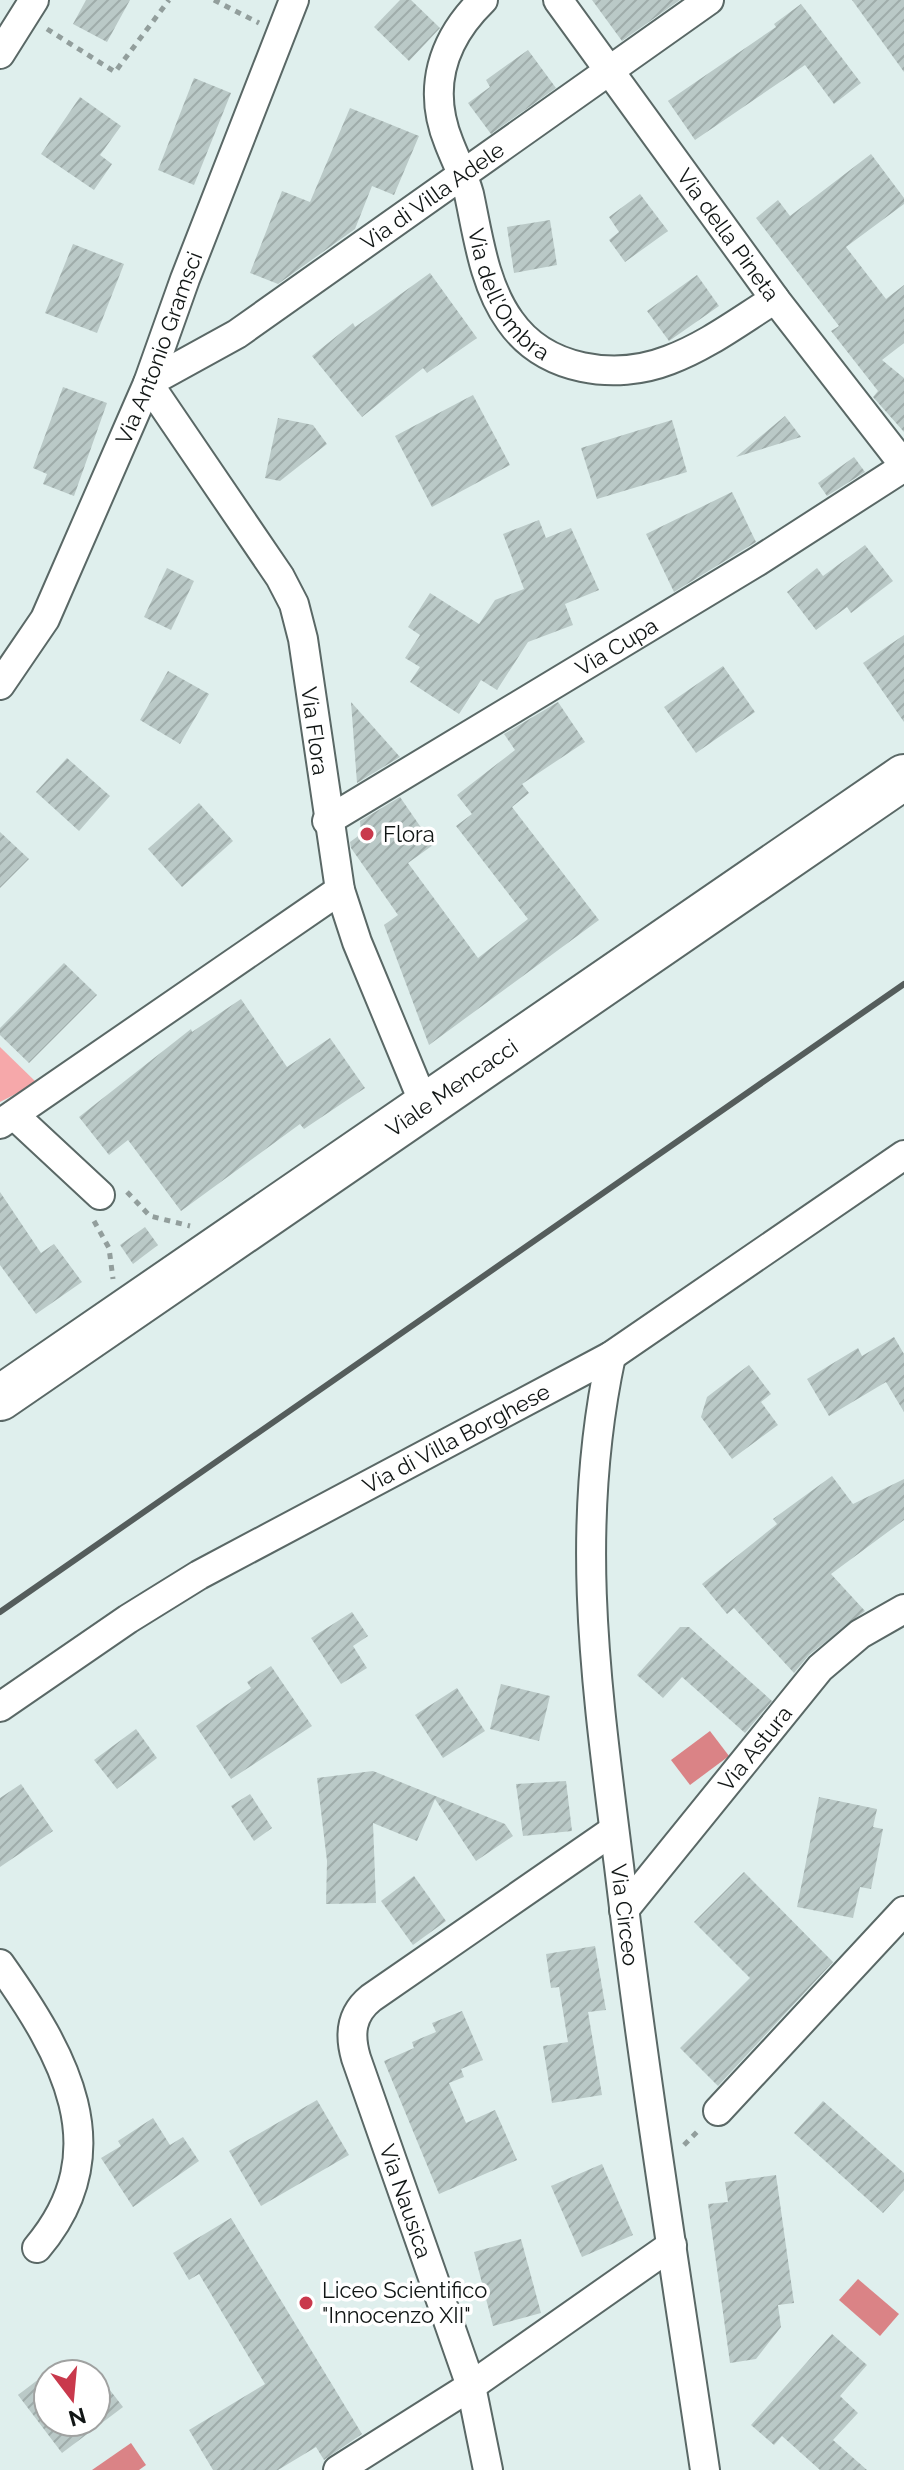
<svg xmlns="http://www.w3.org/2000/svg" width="904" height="2470" font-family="Raleway,sans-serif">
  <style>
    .green { fill: #f6a8aa }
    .water { fill: #da8386 }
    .building { fill: url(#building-hatch) }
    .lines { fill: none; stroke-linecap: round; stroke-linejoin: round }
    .street-casing { stroke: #5a6866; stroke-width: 32 }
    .primary-casing { stroke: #5a6866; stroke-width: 48 }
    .path { stroke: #929e9c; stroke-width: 5; stroke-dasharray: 6 6; stroke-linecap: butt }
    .street { stroke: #fff; stroke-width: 28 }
    .primary { stroke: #fff; stroke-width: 44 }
    .rail { stroke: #555d5c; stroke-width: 6 }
    .poi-dot { fill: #c9394c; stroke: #fff; stroke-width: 3 }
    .labels { text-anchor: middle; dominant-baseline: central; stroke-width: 7; stroke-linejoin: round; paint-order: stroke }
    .street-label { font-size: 22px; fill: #111615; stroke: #fff }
    .poi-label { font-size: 22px; fill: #111615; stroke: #fff; text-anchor: start }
  </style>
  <defs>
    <pattern id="building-hatch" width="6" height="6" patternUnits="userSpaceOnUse" patternTransform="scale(2)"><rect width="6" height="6" fill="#bac9c7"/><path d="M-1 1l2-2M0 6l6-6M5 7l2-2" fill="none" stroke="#9facaa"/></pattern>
  </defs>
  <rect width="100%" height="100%" fill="#dfefed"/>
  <path class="green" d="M 0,1047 L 37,1083 L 0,1102 Z"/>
  <g class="water">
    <path d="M 710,1731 L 729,1756 L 690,1785 L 671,1760 Z"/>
    <path d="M 858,2279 L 899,2314 L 880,2336 L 839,2300 Z"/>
    <path d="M 131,2443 L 146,2465 L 139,2470 L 92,2470 Z"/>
  </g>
  <g class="building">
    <path d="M 86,0 L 130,0 L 107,42 L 73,24 Z"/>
    <path d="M 400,0 L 411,0 L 440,28 L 409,61 L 374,27 Z"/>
    <path d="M 592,0 L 680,0 L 622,41 Z"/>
    <path d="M 852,0 L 904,0 L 904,72 Z"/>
    <path d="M 801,4 L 861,83 L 834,104 L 805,65 L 695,140 L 668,101 L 776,27 L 774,24 Z"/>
    <path d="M 528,50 L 556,88 L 491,134 L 468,103 L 490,87 L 486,80 Z"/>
    <path d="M 194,78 L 231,93 L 194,185 L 158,170 Z"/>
    <path d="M 80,97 L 121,126 L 100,155 L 112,164 L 94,190 L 41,154 Z"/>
    <path d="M 350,108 L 419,136 L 394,195 L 372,186 L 355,229 L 278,284 L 250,273 L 282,191 L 310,202 Z"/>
    <path d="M 871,154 L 904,198 L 904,204 L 846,247 L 886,299 L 904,285 L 904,343 L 882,360 L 904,378 L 904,432 L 873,397 L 878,391 L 831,331 L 839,326 L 756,218 L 778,200 L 790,216 Z"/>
    <path d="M 640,194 L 668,231 L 625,262 L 609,240 L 619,232 L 609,217 Z"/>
    <path d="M 550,220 L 557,265 L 514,273 L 507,227 Z"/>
    <path d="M 73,244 L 124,264 L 97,333 L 45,313 Z"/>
    <path d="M 430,273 L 477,338 L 427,373 L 423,368 L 362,417 L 312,356 L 353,323 L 355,327 Z"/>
    <path d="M 697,275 L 719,306 L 669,341 L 647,311 Z"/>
    <path d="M 63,387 L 107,403 L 74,496 L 43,484 L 47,474 L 33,468 Z"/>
    <path d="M 473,395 L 510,465 L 432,507 L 395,436 Z"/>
    <path d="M 785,416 L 801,437 L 736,457 Z"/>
    <path d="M 278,418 L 313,425 L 327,444 L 280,481 L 265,478 Z"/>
    <path d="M 672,420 L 687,472 L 597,499 L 581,448 Z"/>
    <path d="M 854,457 L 865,472 L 827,496 L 818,483 Z"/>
    <path d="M 732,492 L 756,542 L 674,592 L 646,534 Z"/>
    <path d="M 539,520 L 546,538 L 571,528 L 599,590 L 565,604 L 573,625 L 528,642 L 497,690 L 481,680 L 459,714 L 410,682 L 420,667 L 405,658 L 420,635 L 408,627 L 430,593 L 479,624 L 495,600 L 524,589 L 503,534 Z"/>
    <path d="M 865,545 L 893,581 L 851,613 L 847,607 L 816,630 L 787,592 L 817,568 L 823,576 Z"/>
    <path d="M 167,568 L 194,581 L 171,630 L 144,617 Z"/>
    <path d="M 904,635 L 904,722 L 863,663 Z"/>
    <path d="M 723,666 L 755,712 L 696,753 L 664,707 Z"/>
    <path d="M 168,671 L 209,694 L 180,744 L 140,720 Z"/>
    <path d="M 351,702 L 400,757 L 357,783 Z"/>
    <path d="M 558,702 L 585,742 L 522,784 L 529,793 L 512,807 L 599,920 L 429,1045 L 384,925 L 398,915 L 351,848 L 350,842 L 361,834 L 360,821 L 400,797 L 433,845 L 408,863 L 478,958 L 528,919 L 456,826 L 472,814 L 457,795 L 515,750 L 504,734 Z"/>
    <path d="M 67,758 L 110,796 L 79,831 L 36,792 Z"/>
    <path d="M 199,803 L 233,841 L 182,887 L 148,849 Z"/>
    <path d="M 0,832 L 29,859 L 0,888 Z"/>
    <path d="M 64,963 L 97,995 L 29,1063 L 0,1035 L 0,1028 Z"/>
    <path d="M 241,999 L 287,1067 L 330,1038 L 365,1088 L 304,1129 L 300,1124 L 181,1211 L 128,1140 L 109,1155 L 79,1117 L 191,1029 L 192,1032 Z"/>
    <path d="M 0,1192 L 41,1253 L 54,1244 L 82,1282 L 36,1314 L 0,1265 Z"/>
    <path d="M 145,1227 L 158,1245 L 133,1264 L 120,1245 Z"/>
    <path d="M 894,1337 L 904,1354 L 904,1412 L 886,1382 L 829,1416 L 807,1379 L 858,1348 L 862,1356 Z"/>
    <path d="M 749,1365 L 771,1394 L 761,1402 L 778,1425 L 732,1459 L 701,1417 L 707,1397 Z"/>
    <path d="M 832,1476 L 853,1504 L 904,1479 L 904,1520 L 831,1574 L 865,1611 L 809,1655 L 794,1673 L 734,1608 L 727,1614 L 702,1584 L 777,1524 L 773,1519 Z"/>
    <path d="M 352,1612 L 368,1636 L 353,1646 L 367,1668 L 341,1684 L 311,1638 Z"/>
    <path d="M 680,1627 L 689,1627 L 772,1701 L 745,1733 L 682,1677 L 663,1698 L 637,1675 Z"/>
    <path d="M 271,1666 L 312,1726 L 231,1779 L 196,1726 L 251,1688 L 247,1682 Z"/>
    <path d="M 501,1684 L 550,1696 L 539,1741 L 490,1729 Z"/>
    <path d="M 457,1688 L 485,1731 L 443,1758 L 415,1715 Z"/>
    <path d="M 136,1729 L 157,1758 L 117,1789 L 94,1760 Z"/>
    <path d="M 373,1771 L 505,1824 L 513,1836 L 476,1861 L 435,1799 L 417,1841 L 373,1823 L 376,1903 L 326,1904 L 327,1861 L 317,1778 Z"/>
    <path d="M 566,1781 L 572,1831 L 523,1836 L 516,1784 Z"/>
    <path d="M 21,1784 L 53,1831 L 0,1867 L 0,1798 Z"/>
    <path d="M 250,1794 L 272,1828 L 254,1841 L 231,1806 Z"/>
    <path d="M 819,1797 L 877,1809 L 873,1827 L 883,1829 L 871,1889 L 860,1887 L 853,1918 L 797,1907 Z"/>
    <path d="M 744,1872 L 833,1962 L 718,2086 L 680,2048 L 750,1978 L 694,1922 Z"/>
    <path d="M 414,1876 L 446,1921 L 413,1945 L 381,1901 Z"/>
    <path d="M 595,1946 L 606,2010 L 588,2012 L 602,2095 L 552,2103 L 543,2046 L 568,2042 L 559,1987 L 551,1988 L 546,1954 Z"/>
    <path d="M 462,2011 L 483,2060 L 461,2069 L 464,2077 L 449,2083 L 466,2123 L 495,2110 L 517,2160 L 439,2194 L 384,2061 L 414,2048 L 412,2042 L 436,2032 L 432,2023 Z"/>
    <path d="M 317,2100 L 349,2155 L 261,2206 L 229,2151 Z"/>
    <path d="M 823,2101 L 904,2173 L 904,2190 L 883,2213 L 794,2133 Z"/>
    <path d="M 153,2118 L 170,2145 L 183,2137 L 199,2161 L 133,2207 L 101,2158 L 121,2146 L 118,2141 Z"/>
    <path d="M 602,2164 L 633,2235 L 582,2257 L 551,2186 Z"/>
    <path d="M 776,2175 L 794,2303 L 778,2305 L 781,2327 L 756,2359 L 730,2363 L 708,2204 L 728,2202 L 725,2182 Z"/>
    <path d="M 231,2218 L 362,2434 L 324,2460 L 316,2447 L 278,2470 L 213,2470 L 189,2430 L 265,2384 L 199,2274 L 189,2280 L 173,2253 Z"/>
    <path d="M 521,2239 L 541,2313 L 493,2326 L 474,2252 Z"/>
    <path d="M 832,2334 L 867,2365 L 840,2396 L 858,2413 L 833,2440 L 867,2470 L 820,2470 L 782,2436 L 774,2445 L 751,2425 Z"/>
    <path d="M 48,2372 L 48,2422 L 96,2422 L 96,2372 L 123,2407 L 62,2453 L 18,2395 Z"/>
  </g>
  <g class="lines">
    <defs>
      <g id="street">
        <path id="s1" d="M 483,0 C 442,40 427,89 449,143 C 456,161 464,176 469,194 C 478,236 484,285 510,321 C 545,371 615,381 669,360 C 707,346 741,320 775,299"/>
        <path id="s2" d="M 558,0 L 775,299 L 904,465"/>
        <path d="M 0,54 L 34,0"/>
        <path id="s3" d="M 0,685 L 45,619 L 148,383 L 185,279 L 294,0"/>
        <path id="s4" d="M 327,821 L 758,561 L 904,467"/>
        <path id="s5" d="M 425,1106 L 357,942 L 340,890 L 303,639 L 294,604 L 280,577 L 148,383 L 237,334 L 709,0"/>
        <path d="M 14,1115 L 100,1195"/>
        <path d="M 0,1124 L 340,890"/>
        <path id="s6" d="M 611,1356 C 573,1533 597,1689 619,1866 C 643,2068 675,2269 705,2470"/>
        <path id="s7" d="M 0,1707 L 128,1619 L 199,1575 L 611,1356 L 904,1155"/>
        <path id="s8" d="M 624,1910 L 820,1668 L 860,1634 L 904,1609"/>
        <path d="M 0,1964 C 63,2053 120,2150 37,2248"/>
        <path d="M 718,2111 L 904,1911"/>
        <path d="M 338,2470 L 471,2386 L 672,2245"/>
        <path d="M 488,2470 L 471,2386 L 356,2058 C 349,2034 351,2014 371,1998 L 614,1830"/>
      </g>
      <g id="primary">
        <path id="s9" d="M 0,1398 L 904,777"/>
      </g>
    </defs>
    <use href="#street" class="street-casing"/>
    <use href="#primary" class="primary-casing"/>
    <g class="path">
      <path d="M 214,0 L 259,23"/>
      <path d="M 47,29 L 115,72 L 169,0"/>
      <path d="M 127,1192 L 150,1216 L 190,1226"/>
      <path d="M 94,1221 L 109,1248 L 113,1279"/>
      <path d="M 684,2145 L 699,2130"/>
    </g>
    <use href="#street" class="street"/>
    <use href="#primary" class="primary"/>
    <path class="rail" d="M 0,1612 L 904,984"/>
  </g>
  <g class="poi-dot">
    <circle cx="367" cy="834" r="8"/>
    <circle cx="306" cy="2303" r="8"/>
  </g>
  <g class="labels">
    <g class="street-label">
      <text stroke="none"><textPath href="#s5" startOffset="1128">Via di Villa Adele</textPath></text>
      <text stroke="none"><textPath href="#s2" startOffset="290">Via della Pineta</textPath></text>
      <text stroke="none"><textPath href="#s1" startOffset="322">Via dell'Ombra</textPath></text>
      <text stroke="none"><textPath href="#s3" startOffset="374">Via Antonio Gramsci</textPath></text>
      <text stroke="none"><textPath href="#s4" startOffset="338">Via Cupa</textPath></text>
      <text transform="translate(315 731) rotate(82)">Via Flora</text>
      <text stroke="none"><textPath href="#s9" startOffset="548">Viale Mencacci</textPath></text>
      <text stroke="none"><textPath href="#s7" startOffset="530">Via di Villa Borghese</textPath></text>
      <text stroke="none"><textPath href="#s8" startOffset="208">Via Astura</textPath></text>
      <text stroke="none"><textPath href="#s6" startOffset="562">Via Circeo</textPath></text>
      <text transform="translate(406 2201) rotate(71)">Via Nausica</text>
    </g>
    <g class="poi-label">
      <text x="383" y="834">Flora</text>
      <text x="322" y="2290">Liceo Scientifico<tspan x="322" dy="25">"Innocenzo XII"</tspan></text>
    </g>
  </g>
  <g transform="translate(72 2398) rotate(164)"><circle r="38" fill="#ffffff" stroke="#a0a2a1" stroke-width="2"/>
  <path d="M0-6L14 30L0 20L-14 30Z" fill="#c9394c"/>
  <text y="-12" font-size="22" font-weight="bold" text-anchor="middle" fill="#111615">N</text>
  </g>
</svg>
